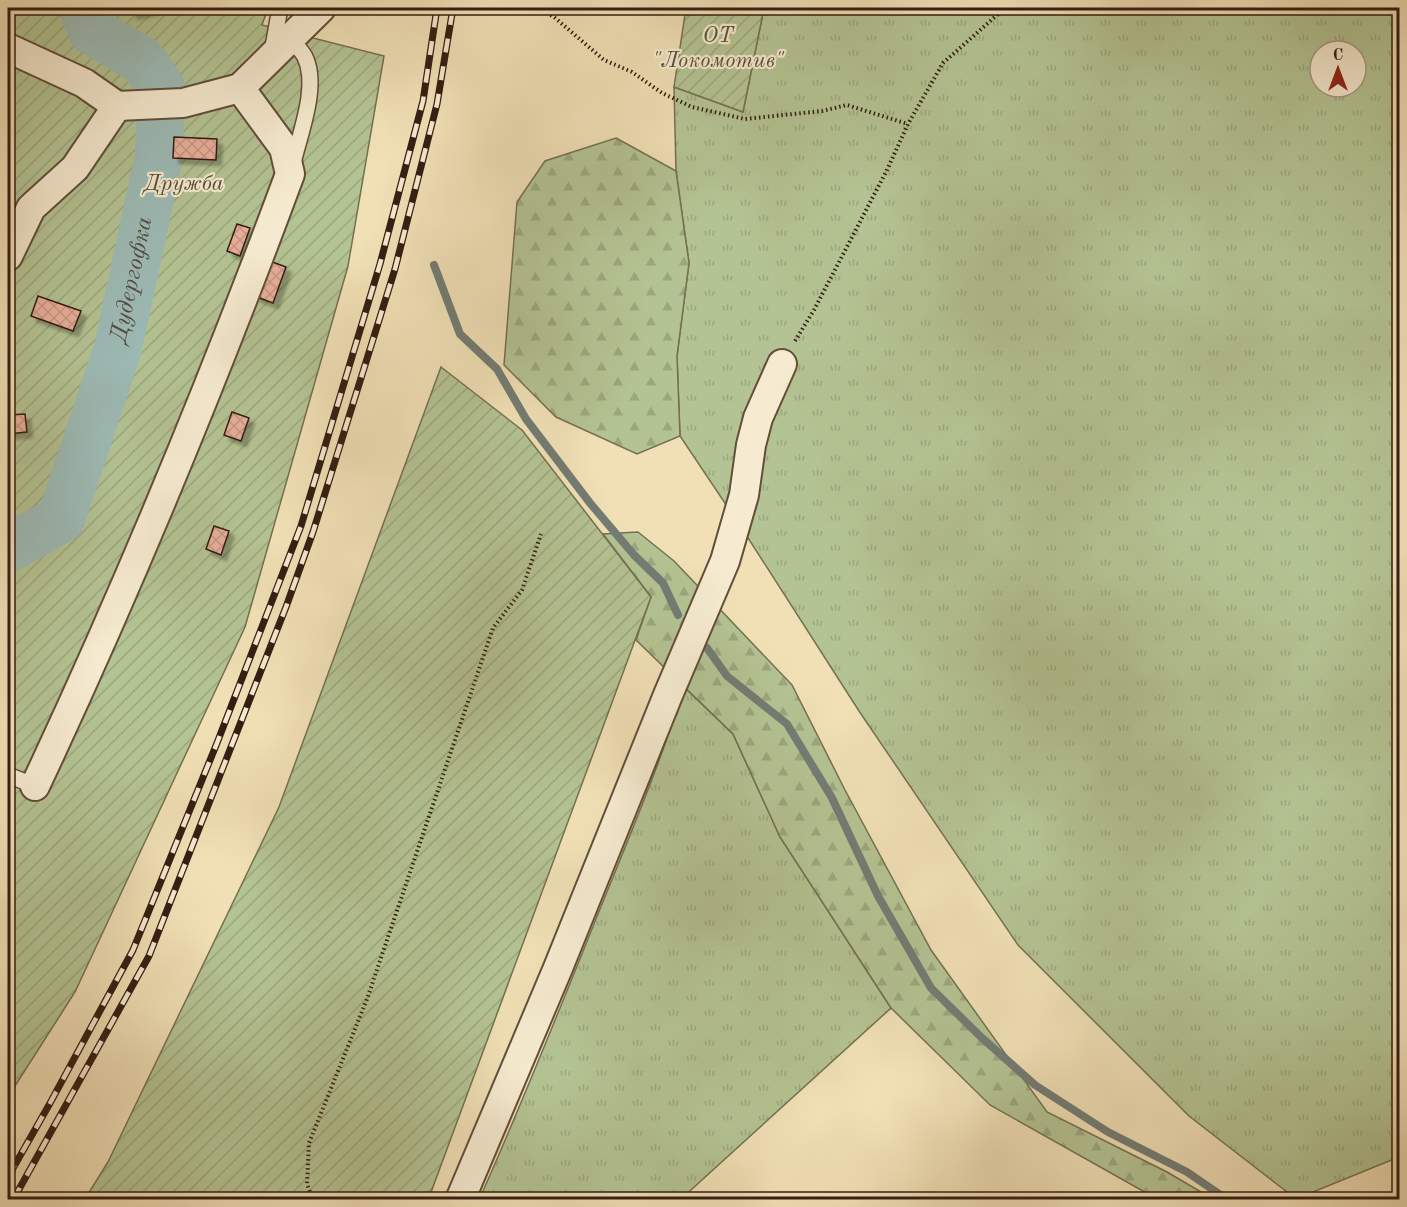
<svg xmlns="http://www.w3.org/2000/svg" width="1407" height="1207" font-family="'Old Standard TT',serif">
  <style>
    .grass { fill: url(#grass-tufts); stroke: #747052; stroke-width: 1.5; fill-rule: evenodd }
    .forest { fill: url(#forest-firs); stroke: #747052; stroke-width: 1.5 }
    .garden { fill: url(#garden-furrows); stroke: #747052; stroke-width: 1.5 }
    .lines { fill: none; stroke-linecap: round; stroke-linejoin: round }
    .stream { stroke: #737c74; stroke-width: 8 }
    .river { stroke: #9dbbb6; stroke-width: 48 }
    .building { fill: url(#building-cross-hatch); stroke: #331d12; stroke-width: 1.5; filter: url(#shadow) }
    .service-casing { stroke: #624e3b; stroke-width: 18 }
    .minor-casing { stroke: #624e3b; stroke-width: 32 }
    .path { stroke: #331d12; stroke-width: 4; stroke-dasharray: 1.5 3; stroke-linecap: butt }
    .service { stroke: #f6ebd0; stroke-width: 15 }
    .minor { stroke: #f6ebd0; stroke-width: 28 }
    .rail-casing { stroke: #331d12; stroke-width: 7 }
    .rail { stroke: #f6ebd0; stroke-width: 4.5; stroke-dasharray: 14; stroke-linecap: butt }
    .labels { text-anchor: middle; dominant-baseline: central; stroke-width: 4.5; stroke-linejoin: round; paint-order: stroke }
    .park-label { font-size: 22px; font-style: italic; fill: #5a4f39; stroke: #f6ebd0 }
    .water-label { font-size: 24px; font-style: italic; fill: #534c43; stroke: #f6ebd0 }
  </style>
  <defs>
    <pattern id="grass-tufts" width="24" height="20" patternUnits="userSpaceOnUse" patternTransform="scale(1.5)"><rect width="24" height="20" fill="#b4c393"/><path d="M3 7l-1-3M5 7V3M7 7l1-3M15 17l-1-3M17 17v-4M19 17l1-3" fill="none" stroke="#9ba77e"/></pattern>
    <pattern id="forest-firs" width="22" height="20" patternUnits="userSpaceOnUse" patternTransform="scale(1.5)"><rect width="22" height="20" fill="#b4c393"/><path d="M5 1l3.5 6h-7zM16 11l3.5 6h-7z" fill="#9ba77e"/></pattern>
    <pattern id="garden-furrows" width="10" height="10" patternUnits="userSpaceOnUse" patternTransform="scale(1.5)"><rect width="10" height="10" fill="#b4c393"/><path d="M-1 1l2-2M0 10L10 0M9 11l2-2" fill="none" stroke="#9ba77e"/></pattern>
    <pattern id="building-cross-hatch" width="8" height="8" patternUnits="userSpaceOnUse" patternTransform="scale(1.5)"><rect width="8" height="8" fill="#e8af9a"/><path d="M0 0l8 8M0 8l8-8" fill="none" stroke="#c79684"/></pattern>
    <filter id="shadow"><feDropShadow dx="5.5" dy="5.5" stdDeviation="1.5" flood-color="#0004"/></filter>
  </defs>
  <rect width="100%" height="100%" fill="#f1e0b6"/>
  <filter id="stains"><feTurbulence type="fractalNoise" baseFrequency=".00333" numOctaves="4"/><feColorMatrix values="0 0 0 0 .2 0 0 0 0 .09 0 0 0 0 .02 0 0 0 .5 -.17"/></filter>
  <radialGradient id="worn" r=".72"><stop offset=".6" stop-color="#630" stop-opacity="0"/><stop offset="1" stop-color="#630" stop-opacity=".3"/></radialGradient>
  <g class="grass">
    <path d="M 764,8 L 1399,8 L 1399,1157 L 1296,1199 L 1189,1116 L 1018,945 L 859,711 L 743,530 L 680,436 L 677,356 L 689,263 L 676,171 L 674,87 L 743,112 ZM 1320,51 L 1356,51 L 1356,87 L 1320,87 Z"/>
    <path d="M 684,687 L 733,734 L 780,837 L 891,1008 L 681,1199 L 479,1200 C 522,1104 561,1006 600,909 C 630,835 661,762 684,687 Z"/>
  </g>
  <g class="forest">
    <path d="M 616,138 L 676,171 L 689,263 L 677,356 L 680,436 L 637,454 L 556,417 L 504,365 L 517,202 L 545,161 Z"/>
    <path d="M 638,532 L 674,561 L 792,685 L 845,790 L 931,950 L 1047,1112 L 1167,1172 L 1213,1199 L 1157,1199 L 990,1105 L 891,1008 L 780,837 L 733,734 L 636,640 L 651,597 L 603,534 Z"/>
  </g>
  <g class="garden">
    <path d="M 8,8 L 268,8 L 262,25 L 384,56 L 348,266 L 245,627 L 75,992 L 8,1097 Z"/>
    <path d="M 686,8 L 764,8 L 743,112 L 674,87 Z"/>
    <path d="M 441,367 L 522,430 L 651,597 L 430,1195 L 428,1200 L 85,1199 L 108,1162 L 279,807 Z"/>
  </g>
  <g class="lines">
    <g class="stream">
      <path d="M 434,265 L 460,334 L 497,369 L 526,419 L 590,503 L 634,555 L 663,583 L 678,615"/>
      <path d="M 707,648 L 727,676 L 787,724 L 832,798 L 878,896 L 931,988 L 981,1037 L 1035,1085 L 1108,1132 L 1187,1172 L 1228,1200"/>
    </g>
    <path class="river" id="s1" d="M 8,546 L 13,546 L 61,519 L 118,348 L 159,156 L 161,87 L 142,60 L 92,31 L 83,8"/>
  </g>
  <g class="building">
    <path d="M 130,8 L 152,8 L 153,9 L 132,14 Z"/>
    <path d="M 174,137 L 217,139 L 216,160 L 173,158 Z"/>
    <path d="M 237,224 L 250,228 L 240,256 L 227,251 Z"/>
    <path d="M 267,260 L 286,267 L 273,303 L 254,296 Z"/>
    <path d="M 38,296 L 81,311 L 73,331 L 31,316 Z"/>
    <path d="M 232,412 L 249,418 L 241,441 L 224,435 Z"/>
    <path d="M 25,414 L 27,432 L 8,434 L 8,415 Z"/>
    <path d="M 214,526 L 229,531 L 221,555 L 206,549 Z"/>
  </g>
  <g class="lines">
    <defs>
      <g id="service">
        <path d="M 291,38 C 295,44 301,50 305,57 C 319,86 300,133 293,163"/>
        <path d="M 272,52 L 280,8"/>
        <path d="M 8,775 L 35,786"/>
      </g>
      <g id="minor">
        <path d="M 8,48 L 84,83 L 117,106"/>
        <path d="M 117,106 L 183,103 L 240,88 L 321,8"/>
        <path d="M 8,256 L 31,208 L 75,168 L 117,106"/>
        <path d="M 35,786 C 129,586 213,382 290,174 L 284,148 L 240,88"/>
        <path d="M 460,1200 L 558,968 L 668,695 L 725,561 L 744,495 L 751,445 L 758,418 L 782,364"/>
      </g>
    </defs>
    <use href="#service" class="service-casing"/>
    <use href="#minor" class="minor-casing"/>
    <g class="path">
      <path d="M 539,8 L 554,17 L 604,60 L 632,72 L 662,93 L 692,107 L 745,119 L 822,111 L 847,105 L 908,124"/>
      <path d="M 795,341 L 814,310 L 887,170 L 908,124 L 943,63 L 1005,8"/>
      <path d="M 313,1200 L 307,1184 L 309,1143 L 367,999 L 493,628 L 522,590 L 541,534"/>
    </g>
    <use href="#service" class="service"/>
    <use href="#minor" class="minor"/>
    <defs>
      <g id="rail">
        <path d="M 8,1177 L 49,1105 L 133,950 L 217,743 L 301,526 L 380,264 L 423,101 L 437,8"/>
        <path d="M 13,1200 L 149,956 L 286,607 L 313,532 L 395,269 L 437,104 L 453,8"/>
      </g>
    </defs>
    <use href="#rail" class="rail-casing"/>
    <use href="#rail" class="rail"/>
  </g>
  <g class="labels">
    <g class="park-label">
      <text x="718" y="36">ОТ<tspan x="718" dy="25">"Локомотив"</tspan></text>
      <text x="184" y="184">Дружба</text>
    </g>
    <g class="water-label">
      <text stroke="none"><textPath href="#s1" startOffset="310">Дудергофка</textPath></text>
    </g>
  </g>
  <rect width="1407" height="1207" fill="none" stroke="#f1e0b6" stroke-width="30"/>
  <rect x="9" y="9" width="1389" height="1189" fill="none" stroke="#331d12" stroke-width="3"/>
  <rect x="15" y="15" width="1377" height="1177" fill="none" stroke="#331d12" stroke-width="1.5"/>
  <g transform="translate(1338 69)"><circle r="28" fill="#f6ebd0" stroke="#a89984" stroke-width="1.5"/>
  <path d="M0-4.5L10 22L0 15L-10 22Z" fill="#8f2418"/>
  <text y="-9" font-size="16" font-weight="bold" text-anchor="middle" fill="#331d12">С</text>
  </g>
  <rect width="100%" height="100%" filter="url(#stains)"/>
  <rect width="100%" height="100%" fill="url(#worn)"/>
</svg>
